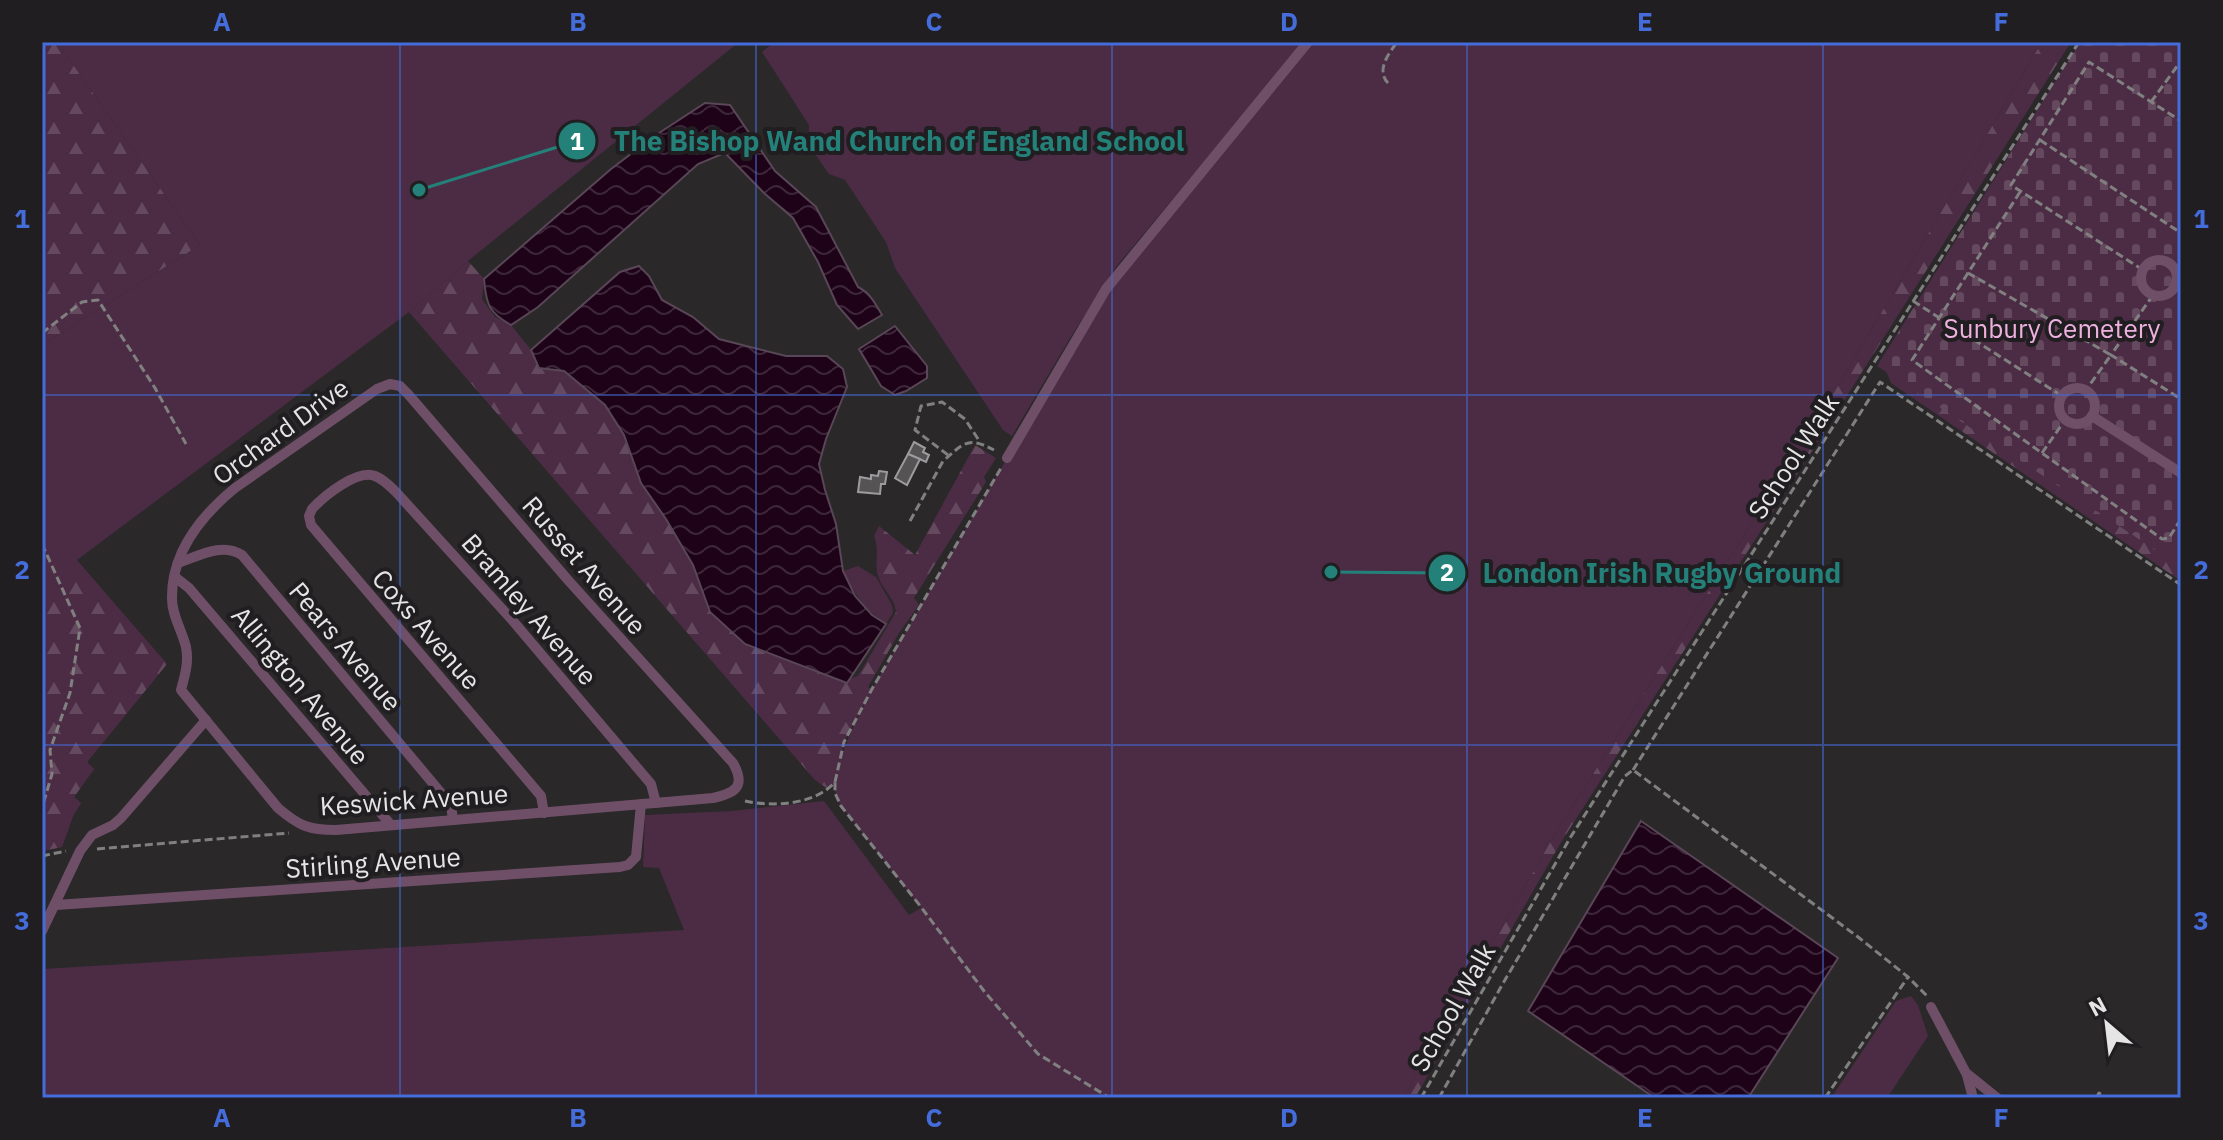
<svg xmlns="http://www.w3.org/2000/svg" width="2223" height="1140" font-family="'IBM Plex Sans',sans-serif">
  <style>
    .green { fill: #4b2c44 }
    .forest { fill: url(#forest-firs) }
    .cemetery { fill: url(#cemetery-stones) }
    .water { fill: url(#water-waves); stroke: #594656; stroke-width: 2 }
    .building { fill: #565355; stroke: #9e9b9e; stroke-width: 2 }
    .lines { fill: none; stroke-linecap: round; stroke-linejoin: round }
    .path { stroke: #818081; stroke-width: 3; stroke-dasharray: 8 4; stroke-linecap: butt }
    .service { stroke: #6f4f67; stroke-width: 10 }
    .grid { fill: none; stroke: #456cdb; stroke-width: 2; stroke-opacity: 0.55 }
    .labels { text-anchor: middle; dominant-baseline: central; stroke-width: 8; stroke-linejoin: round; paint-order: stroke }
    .park-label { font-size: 26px; fill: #eeb1df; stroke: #201e20 }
    .street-label { font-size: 26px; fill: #e6e5e6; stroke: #201e20 }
    .leader { fill: none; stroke: #24817a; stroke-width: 3 }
    .callout-dot { fill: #24817a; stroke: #201e20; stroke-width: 3 }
    .mark-label { font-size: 24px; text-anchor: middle; font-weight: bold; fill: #fff }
    .callout-label { font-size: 28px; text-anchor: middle; font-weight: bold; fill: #24817a; stroke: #201e20; stroke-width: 8; stroke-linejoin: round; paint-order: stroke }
    .neatline { fill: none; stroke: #456cdb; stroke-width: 3 }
    .grid-label { font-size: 26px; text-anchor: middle; font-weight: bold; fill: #456cdb }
  </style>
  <defs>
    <pattern id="forest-firs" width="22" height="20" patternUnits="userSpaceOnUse" patternTransform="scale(2)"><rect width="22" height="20" fill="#4b2c44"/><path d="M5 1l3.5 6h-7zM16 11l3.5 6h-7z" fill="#654a5f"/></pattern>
    <pattern id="cemetery-stones" width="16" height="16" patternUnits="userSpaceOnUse" patternTransform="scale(2)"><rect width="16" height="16" fill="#4b2c44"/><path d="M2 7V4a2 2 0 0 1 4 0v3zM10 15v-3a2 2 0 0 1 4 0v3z" fill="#654a5f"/></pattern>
    <pattern id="water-waves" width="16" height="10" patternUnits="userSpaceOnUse" patternTransform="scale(2)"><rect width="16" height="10" fill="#1d0218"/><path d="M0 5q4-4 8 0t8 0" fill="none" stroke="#3e273a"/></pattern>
  </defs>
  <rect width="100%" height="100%" fill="#2a2829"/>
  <g class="green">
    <path d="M 57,42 L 739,42 L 468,261 L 409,312 L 77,560 L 167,664 L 87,762 L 94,769 L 74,797 L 81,803 L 73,816 L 62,847 L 42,851 L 42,345 L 200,245 Z"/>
    <path d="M 774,42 L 1304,42 L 1116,267 L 1072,335 L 1012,436 L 1003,430 L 895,268 L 886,242 L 845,180 L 829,174 L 808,144 L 809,125 L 762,52 Z"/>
    <path d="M 1308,42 L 2042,42 L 1829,401 L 1552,839 L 1403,1098 L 42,1098 L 43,969 L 684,930 L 659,868 L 643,867 L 645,815 L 732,811 L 824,801 L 909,915 L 921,908 L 841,806 C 837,799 834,791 835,782 C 838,754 860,715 872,689 L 1106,289 Z"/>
    <path d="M 858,566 L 876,577 L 892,605 L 893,613 L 886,624 C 865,610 854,593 843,571 Z"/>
    <path d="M 1911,996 L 1918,1005 L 1928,1036 L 1887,1098 L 1831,1098 L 1896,1001 Z"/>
  </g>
  <g class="forest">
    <path d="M 42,42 L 57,42 L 200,245 L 42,345 Z"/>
    <path d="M 2042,42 L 2071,42 L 1819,440 L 1560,844 L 1415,1098 L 1403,1098 L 1552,839 L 1829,401 Z"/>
    <path d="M 468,261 L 484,279 L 482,299 L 495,317 L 511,325 L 531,350 L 539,368 L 564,371 L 605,405 L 624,435 L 641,483 L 666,519 L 693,565 L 710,612 L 745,644 L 842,682 L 858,676 L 896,612 C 895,598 882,589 878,576 C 874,562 880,549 874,536 L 879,526 L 915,555 L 975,445 L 996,458 L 984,477 L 986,482 L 914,598 L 919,605 L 899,633 L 868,687 L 872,689 L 844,742 L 835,782 L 828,789 L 815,780 L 409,312 Z"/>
    <path d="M 1883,363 L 2181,557 L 2181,581 L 1891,383 Z"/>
    <path d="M 85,571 L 167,664 L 87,762 L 94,769 L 74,797 L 81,803 L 73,816 L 62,847 L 42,851 L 42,599 Z"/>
  </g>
  <path class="cemetery" d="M 2080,42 L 2181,42 L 2181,567 L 1877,366 Z"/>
  <g class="water">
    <path d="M 705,103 L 730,105 L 775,171 L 816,207 L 858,287 C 870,293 875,303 882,315 L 858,329 L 837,305 L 818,262 L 793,218 L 764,193 L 726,154 L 722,154 L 698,164 L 538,307 L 511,325 C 489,313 486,304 484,279 L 611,169 L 656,135 Z"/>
    <path d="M 639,266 L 649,276 L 662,300 L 693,317 L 719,339 L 786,356 L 827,356 L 843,369 L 847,387 L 826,439 L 819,464 L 825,490 L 836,524 L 843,571 L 855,596 L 872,615 L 886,624 L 847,683 L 745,644 L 710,612 L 693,565 L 666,519 L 641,483 L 624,435 L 605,405 L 564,371 L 539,368 L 531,350 L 620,272 Z"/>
    <path d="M 895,326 L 927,366 L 927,378 L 906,391 L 895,395 L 881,386 L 859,349 Z"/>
    <path d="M 1641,821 L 1838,958 L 1748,1098 L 1655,1098 L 1528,1011 Z"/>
  </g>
  <g class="building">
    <path d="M 914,442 L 925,448 L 923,452 L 929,455 L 926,462 L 908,454 Z"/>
    <path d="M 908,454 L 920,459 L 907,485 L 895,478 Z"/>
    <path d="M 879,471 L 887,472 L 885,484 L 881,484 L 880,494 L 858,492 L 860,477 L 871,479 L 871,475 L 878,476 Z"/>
  </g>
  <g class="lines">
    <g class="path">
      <path d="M 1388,83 C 1376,70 1388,55 1397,42"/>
      <path d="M 2151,102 L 2181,61"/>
      <path d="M 2040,140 L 2181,233"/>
      <path d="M 2020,192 L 1968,273 L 2111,355 L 2086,390"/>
      <path d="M 2143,270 L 2011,185 L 2089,62 L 2181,121"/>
      <path d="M 1968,273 L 1912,360 L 2162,539 L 2169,538 L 2181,519"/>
      <path d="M 2153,295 L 2111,355 L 2181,399"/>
      <path d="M 1913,301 L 2062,396"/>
      <path d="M 42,333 L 82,302 L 98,300 L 155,388 L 186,444"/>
      <path d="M 2042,453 L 2065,420"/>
      <path d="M 948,455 L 915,430 L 921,406 L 942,402 L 965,419 L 980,442"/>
      <path d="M 910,521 L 943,461 C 964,443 968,436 994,450"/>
      <path d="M 42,544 L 80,628 L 70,693 L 50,750 L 52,774 L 42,808"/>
      <path d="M 1633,770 L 1880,382 L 2181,585"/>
      <path d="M 835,782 L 844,742 L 872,689 L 1001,468"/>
      <path d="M 745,801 C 773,807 815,805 835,782 L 835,793 L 841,806 L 921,907 L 984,991 L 1038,1054 L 1110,1098"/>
      <path d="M 97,849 L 289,833"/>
      <path d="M 42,856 L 66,851"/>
      <path d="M 1421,1098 L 1570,838 L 2079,42"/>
      <path d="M 1439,1098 L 1502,985 L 1625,776 L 1633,770 L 1858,937 L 1908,977 L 1927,996"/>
      <path d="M 1825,1098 L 1908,977"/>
      <path d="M 2096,1098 L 2099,1093 L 2107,1098"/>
    </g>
    <g class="service">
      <circle cx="2159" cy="278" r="18"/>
      <path d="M 390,384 L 400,386 L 408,394 L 568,580 L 733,763 C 746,786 736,793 713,798 L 336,830 C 309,830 299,826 278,808 L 181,690 C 185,675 189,662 186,647 C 182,630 172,616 172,599 C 171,553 202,515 235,488 L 377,389 Z"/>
      <circle cx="2077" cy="406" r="18"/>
      <path d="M 2092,416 L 2181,473"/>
      <path d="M 1007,458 L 1106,289 L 1308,42"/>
      <path d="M 178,563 C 199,556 222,542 242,555 L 451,805 L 453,820"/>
      <path d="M 175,577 L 189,588 L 391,825"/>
      <path d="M 544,813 L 541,796 L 311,525 L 309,516 L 312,509 C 324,496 357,469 375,476 C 383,479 390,486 396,492 L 513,621 L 651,784 L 656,803"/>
      <path d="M 56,905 L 620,867 L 628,865 L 636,857 L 641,804"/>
      <path d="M 42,931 L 80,851 L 92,835 L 113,825 L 121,818 L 206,720"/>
      <path d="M 1931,1007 L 1966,1073 L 1997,1098"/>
      <path d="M 1967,1075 L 1973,1098"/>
    </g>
  </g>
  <path class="grid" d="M 400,42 L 400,1098M 756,42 L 756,1098M 1112,42 L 1112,1098M 1467,42 L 1467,1098M 1823,42 L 1823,1098M 42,395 L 2181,395M 42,745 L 2181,745"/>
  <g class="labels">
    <g class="park-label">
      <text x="2052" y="328">Sunbury Cemetery</text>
    </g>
    <g class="street-label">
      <text transform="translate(280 431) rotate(-36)">Orchard Drive</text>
      <text transform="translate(1793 456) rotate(-57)">School Walk</text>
      <text transform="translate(585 565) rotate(49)">Russet Avenue</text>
      <text transform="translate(530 609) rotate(49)">Bramley Avenue</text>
      <text transform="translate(427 629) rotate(49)">Coxs Avenue</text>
      <text transform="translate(346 646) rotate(50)">Pears Avenue</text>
      <text transform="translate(301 685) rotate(50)">Allington Avenue</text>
      <text transform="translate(414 799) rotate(-4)">Keswick Avenue</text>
      <text transform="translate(373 862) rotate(-4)">Stirling Avenue</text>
      <text transform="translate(1452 1007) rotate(-60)">School Walk</text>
    </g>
  </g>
  <path class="leader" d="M419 190L577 141M1331 572L1447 573"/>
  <g class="callout-dot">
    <circle cx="419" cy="190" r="8"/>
    <circle cx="1331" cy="572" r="8"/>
    <circle cx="577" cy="141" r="20"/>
    <circle cx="1447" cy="573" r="20"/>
  </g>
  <g class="mark-label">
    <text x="577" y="150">1</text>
    <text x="1447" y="581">2</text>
  </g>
  <g class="callout-label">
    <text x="899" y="151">The Bishop Wand Church of England School</text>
    <text x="1662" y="583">London Irish Rugby Ground</text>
  </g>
  <rect width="2223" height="1140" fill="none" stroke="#201e20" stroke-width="88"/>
  <g transform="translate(2107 1024) rotate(332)" stroke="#201e20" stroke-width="6" paint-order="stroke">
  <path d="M0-6L14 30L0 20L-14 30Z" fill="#e6e5e6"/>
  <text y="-12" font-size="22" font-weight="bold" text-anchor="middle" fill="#e6e5e6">N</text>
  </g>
  <rect x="44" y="44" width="2135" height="1052" class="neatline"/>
  <g class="grid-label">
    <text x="222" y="31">A</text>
    <text x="578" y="31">B</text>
    <text x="934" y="31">C</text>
    <text x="1289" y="31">D</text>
    <text x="1645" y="31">E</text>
    <text x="2001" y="31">F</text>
    <text x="22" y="228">1</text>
    <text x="2201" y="228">1</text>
    <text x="22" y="579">2</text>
    <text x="2201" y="579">2</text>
    <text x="22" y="930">3</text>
    <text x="2201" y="930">3</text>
    <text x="222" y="1127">A</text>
    <text x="578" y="1127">B</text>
    <text x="934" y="1127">C</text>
    <text x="1289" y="1127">D</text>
    <text x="1645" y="1127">E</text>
    <text x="2001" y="1127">F</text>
  </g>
</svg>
